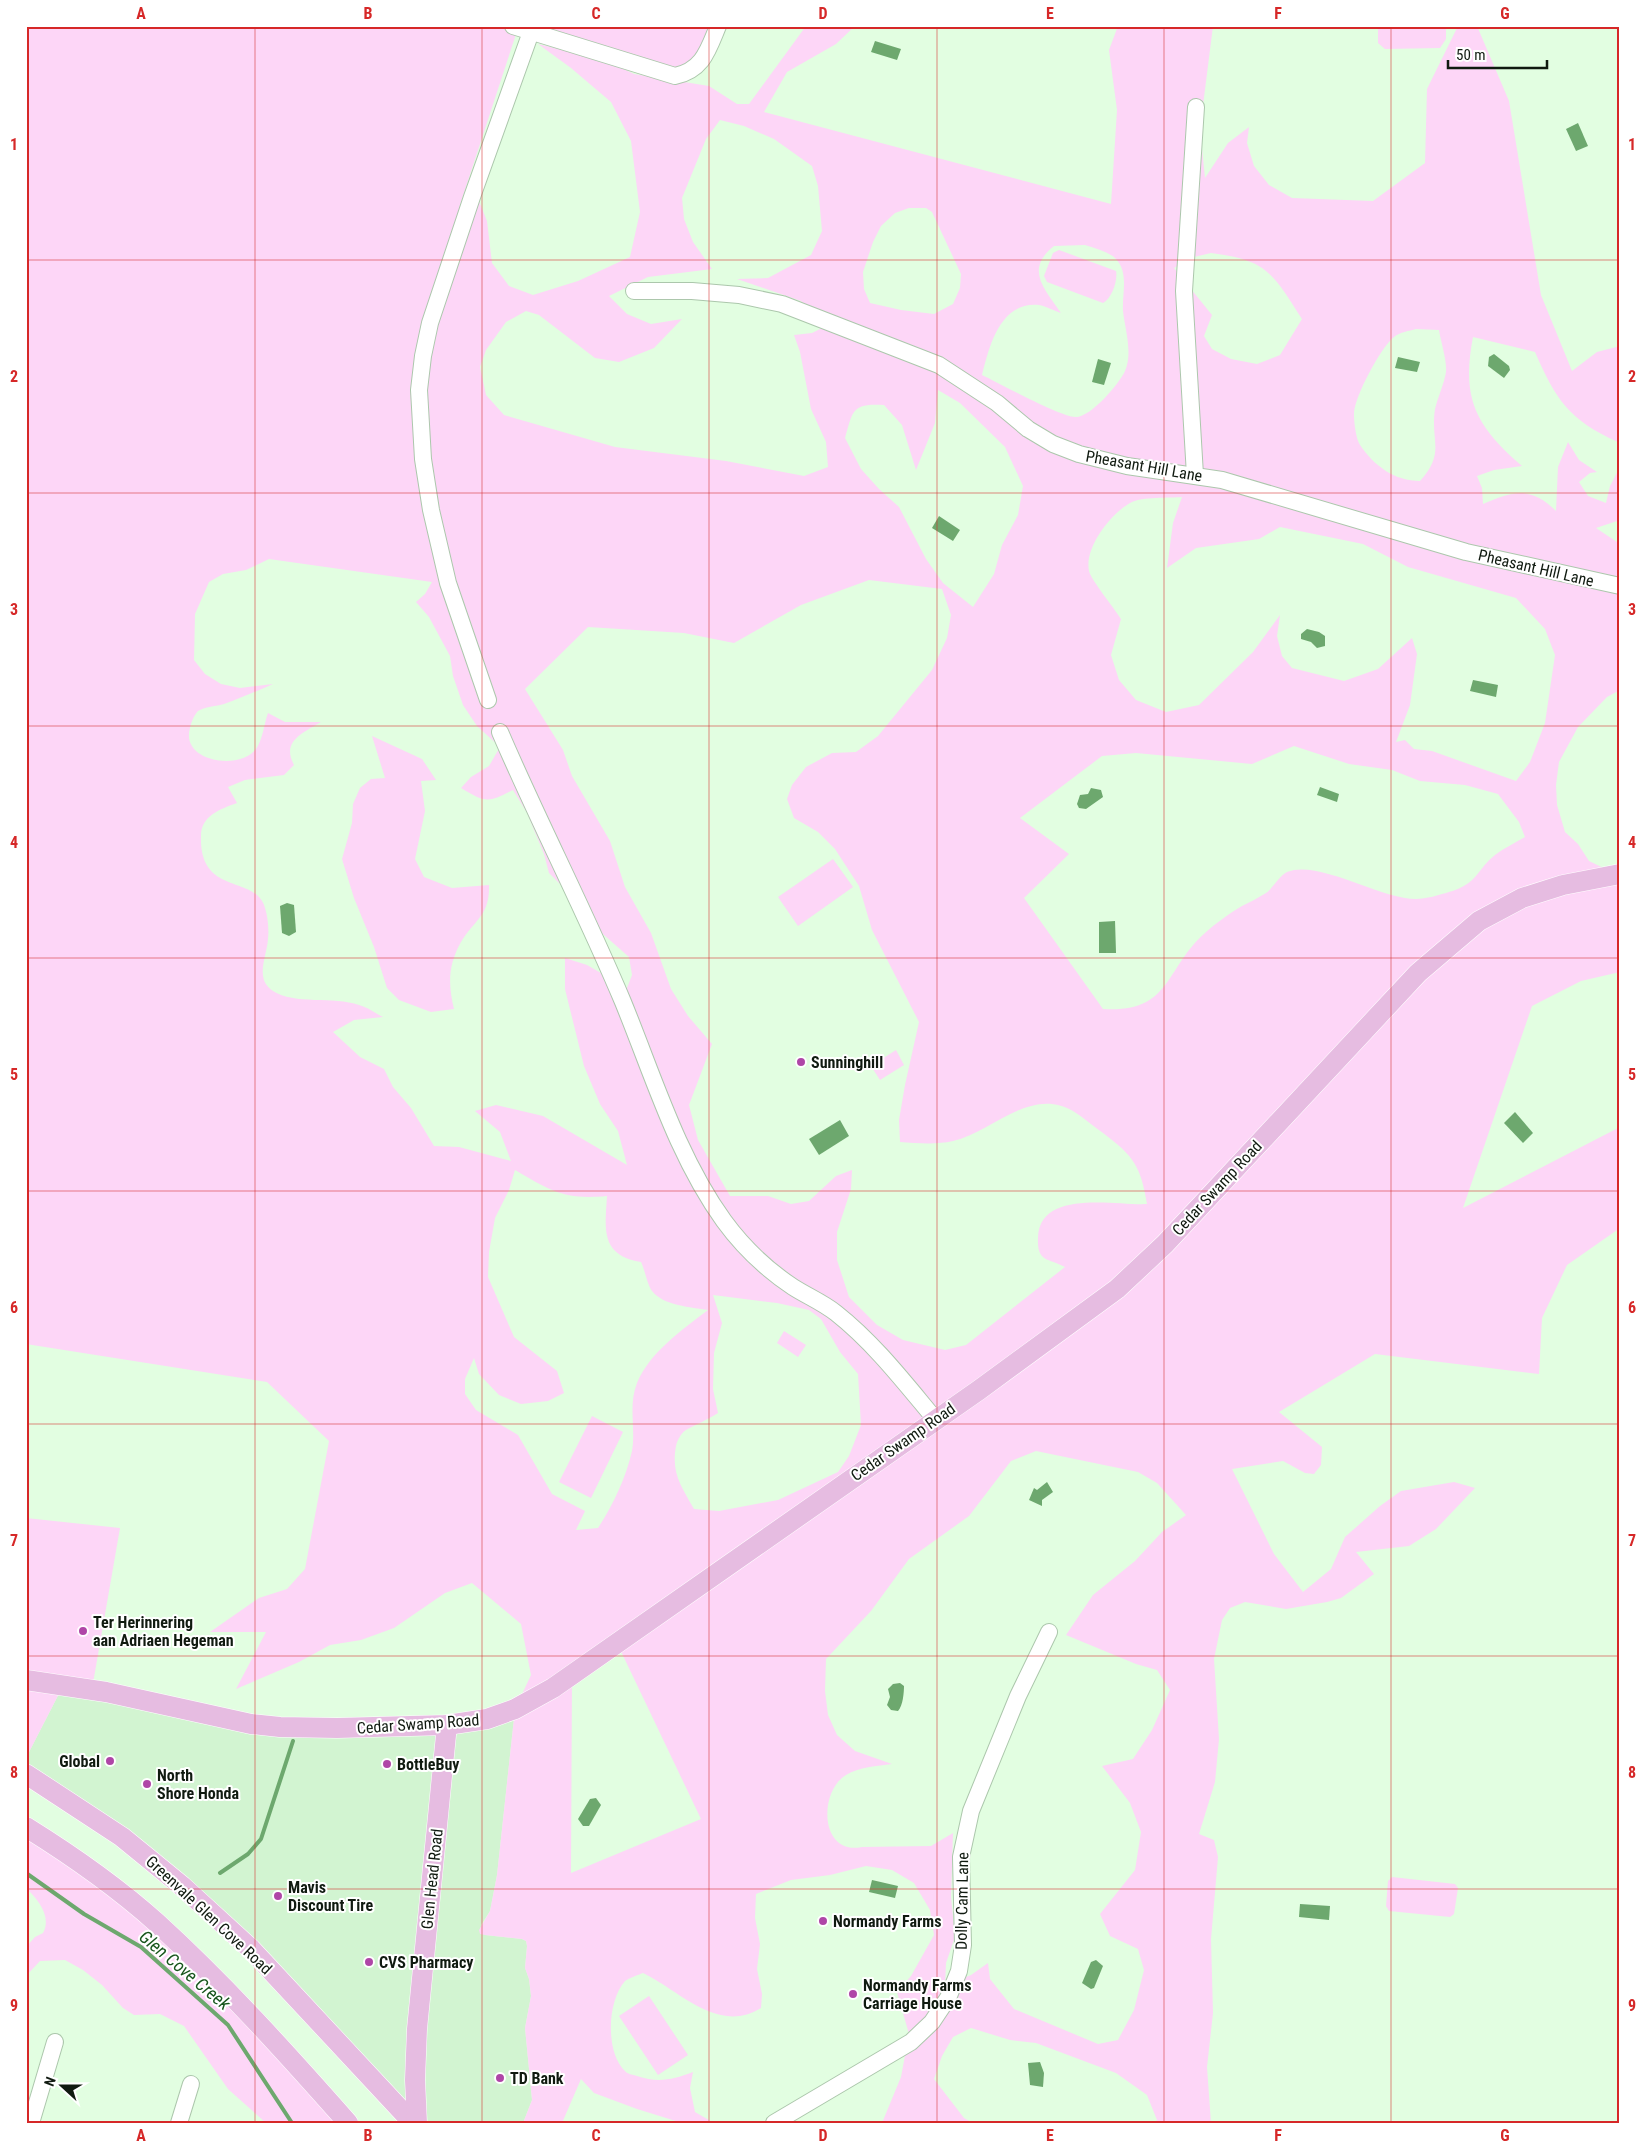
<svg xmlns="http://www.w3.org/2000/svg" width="1646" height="2149" font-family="'Roboto Condensed',sans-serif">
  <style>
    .built { fill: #d2f4d1 }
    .green { fill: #fdd6f7; fill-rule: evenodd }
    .water { fill: #6da86e }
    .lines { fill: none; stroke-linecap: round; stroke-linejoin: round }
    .stream { stroke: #6da86e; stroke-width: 4 }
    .minor-casing { stroke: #acc7ac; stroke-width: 18 }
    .major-casing { stroke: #fff; stroke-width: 21 }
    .minor { stroke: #fff; stroke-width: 16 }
    .major { stroke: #e6bce1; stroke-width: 20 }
    .grid { fill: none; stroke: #d62828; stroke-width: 1; stroke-opacity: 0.55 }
    .poi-dot { fill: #af46a7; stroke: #fff; stroke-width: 2 }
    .labels { text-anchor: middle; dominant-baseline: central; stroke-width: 4; stroke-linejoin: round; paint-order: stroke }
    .street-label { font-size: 16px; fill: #101a10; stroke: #fff }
    .poi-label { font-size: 16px; font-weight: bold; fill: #101a10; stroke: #fff; text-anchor: start }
    .water-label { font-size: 18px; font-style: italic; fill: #18551d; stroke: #fff }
    .neatline { fill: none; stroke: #d62828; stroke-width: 2 }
    .grid-label { font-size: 16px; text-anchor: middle; font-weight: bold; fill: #d62828 }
  </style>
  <rect width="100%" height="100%" fill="#e2fee1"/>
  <path class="built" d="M 64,1684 L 217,1717 L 373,1729 L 515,1709 L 497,1875 L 490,1911 L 481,1925 L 485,1935 L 522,1939 L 526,1941 L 527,1946 L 525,1968 L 529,1979 L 531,1996 L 525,2028 L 532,2100 L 523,2123 L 413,2123 L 251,1949 L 26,1774 L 26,1758 Z"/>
  <g class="green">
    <path d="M 26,26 L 715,26 L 686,70 L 518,28 L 459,208 L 474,189 L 487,221 L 492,263 L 509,286 L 533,295 L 578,281 L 630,257 L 640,212 L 631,141 L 611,102 L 571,68 L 538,44 L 605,60 L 634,74 L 709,86 L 737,104 L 749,104 L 806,26 L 855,26 L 836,44 L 787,72 L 764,112 L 1111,204 L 1117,110 L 1109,50 L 1118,26 L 1213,26 L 1200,129 L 1205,178 L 1228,143 L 1249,127 L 1247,143 L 1254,166 L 1269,185 L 1292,198 L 1373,201 L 1425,163 L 1427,89 L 1458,26 L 1477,26 L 1509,101 L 1541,295 L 1572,371 L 1597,352 L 1620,346 L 1618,442 C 1569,420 1556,400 1535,352 L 1473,337 C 1461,399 1476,426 1522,466 L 1494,470 L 1477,476 L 1482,488 L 1483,504 C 1513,491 1531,486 1556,511 L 1558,467 L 1568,442 L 1579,460 L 1597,472 L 1590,473 L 1579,482 L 1588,496 L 1606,503 L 1610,486 L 1620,467 L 1620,520 L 1596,528 L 1620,544 L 1620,690 L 1607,697 L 1578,727 L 1559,762 L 1556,785 L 1557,805 L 1565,832 L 1578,844 L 1589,861 L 1614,873 L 1479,921 L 1620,874 L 1620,972 L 1581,981 L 1532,1006 L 1463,1208 L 1620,1127 L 1620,1228 L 1567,1265 L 1542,1318 L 1539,1374 L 1375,1354 L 1279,1412 L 1322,1447 L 1321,1465 L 1314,1474 L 1305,1473 L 1283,1461 L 1232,1469 L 1274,1554 L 1303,1592 L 1331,1569 L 1345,1537 L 1380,1506 L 1401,1491 L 1454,1482 L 1475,1488 L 1436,1529 L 1409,1546 L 1356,1552 L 1374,1574 L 1341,1598 L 1327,1602 L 1286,1609 L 1245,1602 L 1230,1608 L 1222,1620 L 1214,1659 L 1219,1739 L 1215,1782 L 1199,1834 L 1214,1840 L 1218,1857 L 1211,1939 L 1213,2013 L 1207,2067 L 1211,2123 L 1155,2123 L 1157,2120 L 1147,2095 L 1116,2073 L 1036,2043 L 1010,2040 L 971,2028 L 953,2037 L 942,2056 L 934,2079 L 964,2118 L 973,2123 L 882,2123 L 901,2077 L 909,2034 L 897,1992 L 911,1976 L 934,1935 L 930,1910 L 914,1883 L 892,1870 L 866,1866 L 830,1875 L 791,1880 L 756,1894 L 755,1918 L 760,1944 L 757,1969 L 762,1994 L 761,2008 C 718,2035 679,1990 643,1973 C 638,1975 629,1978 625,1981 C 607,2001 605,2054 626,2072 C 628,2074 634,2075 637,2076 C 658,2083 672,2080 693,2072 L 690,2088 L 695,2112 L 714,2123 L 679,2122 L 637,2109 L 594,2093 L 581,2079 L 562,2123 L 523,2123 L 532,2100 L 525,2028 L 531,1996 L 529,1979 L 525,1968 L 527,1946 L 526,1941 L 522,1939 L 485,1935 L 480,1934 L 479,1930 L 490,1911 L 497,1875 L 515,1709 L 531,1675 L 521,1624 L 472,1583 L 445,1593 L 394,1628 L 361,1640 L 330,1645 L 299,1662 L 236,1689 L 266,1632 L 210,1632 L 259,1598 L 287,1589 L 305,1569 L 329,1441 L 267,1382 L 26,1344 ZM 720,120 L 744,126 L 774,139 L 812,166 L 818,186 L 822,231 L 811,255 L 768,278 L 737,279 L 801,301 L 824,327 L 812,333 L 794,335 L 800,352 L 811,409 L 826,442 L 828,467 L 804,476 L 726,461 L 615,447 L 504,415 L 486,395 L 480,367 L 486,350 L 506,322 L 526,311 L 539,315 L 595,358 L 619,362 L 654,348 L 682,319 L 651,324 L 627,314 L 609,296 L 648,277 L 712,269 L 693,242 L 684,219 L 682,198 L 706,139 ZM 909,208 L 926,208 L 932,212 L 961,274 L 960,288 L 953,304 L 934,314 L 901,310 L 870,303 L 864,289 L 863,272 L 873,242 L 881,226 L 895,213 ZM 1085,245 C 1094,248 1110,252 1116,259 C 1129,273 1122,293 1123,311 C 1125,329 1133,353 1125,371 C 1119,384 1091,417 1076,417 C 1062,418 999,383 982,375 C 989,347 1000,301 1039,305 C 1046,306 1054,311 1061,313 C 1045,289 1024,270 1054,246 ZM 1211,253 C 1268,260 1273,274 1302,319 L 1280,355 L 1257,364 L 1231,359 L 1212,349 L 1204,336 L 1212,315 L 1174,268 L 1194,257 ZM 1416,329 L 1439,330 C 1441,343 1447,360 1446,372 C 1444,384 1438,397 1435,409 C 1430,442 1446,452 1420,481 C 1395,481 1374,466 1360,445 C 1356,439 1354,423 1354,415 C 1353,399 1381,347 1394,337 C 1400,332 1409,331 1416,329 ZM 938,390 L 960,403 L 1005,447 L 1023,486 L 1018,515 L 1002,545 L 994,574 L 973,607 L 943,583 L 926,559 L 899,507 L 879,489 L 861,469 L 845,438 C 853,410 852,403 884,405 L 902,425 L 916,470 L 935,423 ZM 1182,497 L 1173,523 L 1167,568 L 1196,548 L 1259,539 L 1280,527 L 1363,544 L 1408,567 L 1516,598 L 1545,629 L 1555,655 L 1545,723 L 1530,762 L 1516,781 L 1432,751 L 1414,749 L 1405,740 L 1396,742 L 1410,705 L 1417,654 L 1412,638 L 1378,669 L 1344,681 L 1292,668 L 1282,656 L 1277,636 L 1280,615 L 1253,652 L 1199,705 L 1166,712 L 1136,700 L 1119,680 L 1111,655 L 1121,619 C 1115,609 1091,580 1089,571 C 1084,547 1112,512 1132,502 C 1141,497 1170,498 1182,497 ZM 269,559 L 432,582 L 425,594 L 416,602 L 429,617 L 450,656 L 453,676 L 463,705 L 477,726 L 500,747 L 489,766 L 471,777 L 461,788 C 486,803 488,803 513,790 L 527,813 L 544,854 L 549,873 L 563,887 L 579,913 L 629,957 L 632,975 L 627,988 L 587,965 L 565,958 L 565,989 L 584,1066 L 600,1104 L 618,1131 L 627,1165 L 543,1116 L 496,1105 L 475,1111 L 500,1132 L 511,1161 L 459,1147 L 434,1146 L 411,1108 L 393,1087 L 384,1069 L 360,1057 L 333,1032 L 354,1020 L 383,1017 C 375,1013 367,1007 359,1005 C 334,996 294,1005 273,991 C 254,979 267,956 268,939 C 269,930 268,917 265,908 C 256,874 199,897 201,836 C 201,816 220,809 237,803 L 228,787 L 245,780 L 284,775 L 294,765 C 281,741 303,733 321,722 L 285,722 L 268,713 C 264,724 263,739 256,749 C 240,771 180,762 190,728 C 191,723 194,715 198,711 C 204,707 217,706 224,704 C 241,698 257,691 273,684 L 240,688 L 221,684 L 205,674 L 194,660 L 195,614 L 209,582 L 223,574 L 246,570 ZM 869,580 L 942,589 L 951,615 L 947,638 L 932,670 L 878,736 L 856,752 L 832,753 L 806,767 L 792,785 L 787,799 L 794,818 L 818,832 L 835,849 L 859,886 L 872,930 L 919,1022 L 905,1085 L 899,1120 L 900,1142 C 916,1143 936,1145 953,1141 C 992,1132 1031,1086 1073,1111 C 1083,1117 1093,1126 1103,1133 C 1134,1156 1141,1167 1147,1204 C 1118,1206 1039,1188 1038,1238 C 1037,1262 1047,1258 1065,1267 L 966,1345 L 945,1350 L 903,1340 L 877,1325 L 849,1297 L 837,1260 L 837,1232 L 851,1189 L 852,1170 L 836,1176 L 809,1201 L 791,1204 L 768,1196 L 730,1196 L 698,1140 L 689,1105 L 712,1044 L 688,1016 L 671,989 L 651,933 L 625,887 L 610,841 L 572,776 L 563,750 L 525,689 L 588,627 L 684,633 L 734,643 L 801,605 ZM 1294,746 L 1349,764 L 1392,770 L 1420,781 L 1465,785 L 1498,794 L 1519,822 L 1525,837 C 1515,843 1504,848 1495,855 C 1477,869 1478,884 1449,892 C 1439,895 1426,899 1416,899 C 1380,899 1318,859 1287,872 C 1279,876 1273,888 1266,893 C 1258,898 1250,902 1242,906 C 1230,913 1216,923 1205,933 C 1164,969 1172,1013 1103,1009 L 1024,898 L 1069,854 L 1020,818 L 1102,756 L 1136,753 L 1252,764 ZM 515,1170 C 551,1191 564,1200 607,1196 C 605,1229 600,1255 641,1262 C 645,1270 647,1284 652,1291 C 664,1306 691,1307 708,1310 C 682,1330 650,1352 637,1383 C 628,1406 636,1428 632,1451 C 626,1478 613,1505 598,1528 L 576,1530 L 585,1511 L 552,1494 L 518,1435 L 476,1410 L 465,1394 L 465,1379 L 474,1358 L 479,1374 L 499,1395 L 521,1404 L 548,1401 L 564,1393 L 557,1371 L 514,1337 L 488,1277 L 489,1252 L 495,1218 L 509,1190 ZM 713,1295 L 777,1303 L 809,1310 L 821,1319 L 840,1352 L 858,1374 L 861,1425 L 849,1456 L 838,1472 L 778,1500 L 719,1511 L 694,1509 C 681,1486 671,1473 676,1446 C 677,1441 681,1433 686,1430 C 697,1424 707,1420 718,1413 L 713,1389 L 714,1353 L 722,1323 ZM 1036,1451 L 1138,1472 L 1157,1483 L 1186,1515 L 1162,1532 L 1135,1561 L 1093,1595 L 1066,1635 L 1136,1664 L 1157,1670 L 1170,1690 L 1152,1730 L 1133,1759 L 1102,1766 L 1130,1803 L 1141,1832 L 1135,1870 L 1100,1914 L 1110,1936 L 1138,1949 L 1144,1970 L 1134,2010 L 1118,2040 L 1098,2044 L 1014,2009 L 990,1979 L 988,1963 L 971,1975 L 945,1985 L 946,1963 L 955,1937 L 951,1897 L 953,1833 L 931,1846 L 862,1847 C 820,1856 818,1792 846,1775 C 859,1767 877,1766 892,1764 L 855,1751 L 837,1735 L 828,1715 L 825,1691 L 826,1659 L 871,1611 L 909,1559 L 969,1516 L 1011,1461 ZM 617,1643 L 701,1819 L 571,1873 L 572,1674 Z"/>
    <path d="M 1378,26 L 1446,26 L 1446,39 L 1440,48 L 1385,49 L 1378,43 Z"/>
    <path d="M 1059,250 L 1116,271 C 1118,280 1112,298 1103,303 L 1047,282 L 1044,276 L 1053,253 Z"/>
    <path d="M 372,736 L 422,759 L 436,780 L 421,781 L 425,811 L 415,859 L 424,877 L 452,888 L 489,885 C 490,916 474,920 461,942 C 448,965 448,984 454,1009 L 431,1012 L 399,1000 L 387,988 L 374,947 L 354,898 L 342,859 L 352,823 L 353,804 L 360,788 L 371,779 L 385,778 Z"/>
    <path d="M 833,859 L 853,887 L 798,926 L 778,897 Z"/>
    <path d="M 896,1050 L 904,1065 L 880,1080 L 871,1066 Z"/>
    <path d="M 784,1331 L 806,1345 L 798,1357 L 777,1343 Z"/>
    <path d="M 592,1416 L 623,1432 L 591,1498 L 559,1482 Z"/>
    <path d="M 26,1518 L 120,1528 L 92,1689 L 64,1684 L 26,1758 Z"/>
    <path d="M 26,1826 L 156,1922 L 348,2123 L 266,2123 L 228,2089 L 184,2026 L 160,2014 L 134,2015 L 123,2008 L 102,1985 L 83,1970 L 65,1960 L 40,1961 L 26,1976 L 26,1947 L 35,1937 L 43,1933 C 52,1917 38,1899 26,1888 Z"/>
    <path d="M 1392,1877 L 1455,1884 L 1458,1888 L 1454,1914 L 1450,1917 L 1389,1911 L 1386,1906 L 1388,1881 Z"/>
    <path d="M 649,1996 L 688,2055 L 658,2075 L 619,2016 Z"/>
  </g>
  <g class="water">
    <path d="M 875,41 L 901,49 L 897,60 L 871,52 Z"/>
    <path d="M 1578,123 L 1588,146 L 1576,151 L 1566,129 Z"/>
    <path d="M 1494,354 L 1509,366 L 1510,370 L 1504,378 L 1488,366 L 1489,357 Z"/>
    <path d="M 1398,357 L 1420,362 L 1417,372 L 1395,368 Z"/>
    <path d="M 1098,359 L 1111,363 L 1104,385 L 1092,382 Z"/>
    <path d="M 939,516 L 960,530 L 953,541 L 932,528 Z"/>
    <path d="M 1307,629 L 1319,632 L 1325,636 L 1325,646 L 1317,648 L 1311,642 L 1301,639 L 1301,634 Z"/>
    <path d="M 1473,680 L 1498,685 L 1496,697 L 1470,691 Z"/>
    <path d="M 1320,787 L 1339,794 L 1337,802 L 1317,795 Z"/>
    <path d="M 1091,788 L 1101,790 L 1103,797 L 1086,809 L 1079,808 L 1077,804 L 1080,795 L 1088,794 Z"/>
    <path d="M 287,903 L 294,905 L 296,932 L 289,936 L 282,933 L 280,906 Z"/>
    <path d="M 1115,921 L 1116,953 L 1099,953 L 1099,922 Z"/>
    <path d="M 1515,1112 L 1533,1133 L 1523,1143 L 1504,1123 Z"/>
    <path d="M 840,1120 L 849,1136 L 819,1155 L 809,1139 Z"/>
    <path d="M 1047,1482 L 1053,1492 L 1042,1500 L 1042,1506 L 1029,1500 L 1034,1488 L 1037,1490 Z"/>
    <path d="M 900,1683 L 904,1686 C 904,1692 903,1706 898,1711 L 891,1710 L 887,1705 L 890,1697 L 888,1689 L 893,1684 Z"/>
    <path d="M 596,1798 L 601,1805 L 589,1826 L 583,1826 L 578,1819 L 590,1799 Z"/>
    <path d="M 872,1880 L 898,1886 L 895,1898 L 869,1892 Z"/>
    <path d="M 1300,1904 L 1330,1906 L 1329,1920 L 1299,1917 Z"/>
    <path d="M 1096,1960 L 1103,1966 L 1094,1988 L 1091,1989 L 1082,1983 L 1091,1962 Z"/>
    <path d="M 1040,2062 L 1044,2073 L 1043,2087 L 1030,2085 L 1028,2063 Z"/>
  </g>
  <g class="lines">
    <g class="stream">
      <path d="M 26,1873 L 84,1914 L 141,1947 L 228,2025 L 292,2123"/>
      <path d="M 220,1873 L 248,1854 L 261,1839 L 293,1741"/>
    </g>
    <defs>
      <g id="minor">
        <path d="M 513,26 L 675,76 C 703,70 708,50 718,26"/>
        <path d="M 634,291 L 692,291 L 739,295 L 782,304 L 939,365 L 997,403 L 1028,429 L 1053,444 L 1079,454 L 1127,466 L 1222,480 L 1466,552 L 1620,586"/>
        <path d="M 1195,475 L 1184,291 L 1196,107"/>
        <path d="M 488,700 L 448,583 L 431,510 L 423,459 L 419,390 L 423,356 L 430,323 L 472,197 L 531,32"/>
        <path d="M 500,732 C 539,823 585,911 623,1002 C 653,1075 677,1156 724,1221 C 743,1247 766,1269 793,1287 C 807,1296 822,1302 836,1313 C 874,1343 904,1382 935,1419"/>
        <path d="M 31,2123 L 55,2042"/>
        <path d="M 179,2123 L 191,2084"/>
        <path d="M 774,2123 L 911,2042 L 932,2022 L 948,1998 L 959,1971 L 963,1945 L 961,1857 L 971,1811 L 1018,1696 L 1049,1632"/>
      </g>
      <g id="major">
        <path d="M 26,1680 L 106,1692 L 251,1724 L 280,1727 L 337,1728 L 447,1725 L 487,1719 L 515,1709 L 553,1688 L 979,1390 L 1117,1289 L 1165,1244 L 1418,973 L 1479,921 L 1522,898 L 1563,885 L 1620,874"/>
        <path d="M 26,1774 L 122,1837 L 182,1886 L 251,1949 L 413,2123"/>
        <path d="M 26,1827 C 71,1855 118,1888 157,1923 C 225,1985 287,2054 348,2123"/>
        <path d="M 417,2123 L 415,2080 L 417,2029 L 447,1725"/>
      </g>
    </defs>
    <use href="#minor" class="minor-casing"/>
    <use href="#major" class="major-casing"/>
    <use href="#minor" class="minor"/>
    <use href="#major" class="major"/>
  </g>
  <path class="grid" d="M 255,26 L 255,2123M 482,26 L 482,2123M 709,26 L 709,2123M 937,26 L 937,2123M 1164,26 L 1164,2123M 1391,26 L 1391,2123M 26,260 L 1620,260M 26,493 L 1620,493M 26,726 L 1620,726M 26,958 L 1620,958M 26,1191 L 1620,1191M 26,1424 L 1620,1424M 26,1656 L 1620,1656M 26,1889 L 1620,1889"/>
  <g class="poi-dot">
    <circle cx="801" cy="1062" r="5"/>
    <circle cx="83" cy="1631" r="5"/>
    <circle cx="110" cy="1761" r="5"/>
    <circle cx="387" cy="1764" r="5"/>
    <circle cx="147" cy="1784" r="5"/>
    <circle cx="278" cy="1896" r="5"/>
    <circle cx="823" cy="1921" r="5"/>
    <circle cx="369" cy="1962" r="5"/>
    <circle cx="853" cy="1994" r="5"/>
    <circle cx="500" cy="2078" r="5"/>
  </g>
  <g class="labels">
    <g class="street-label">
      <text transform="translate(1144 466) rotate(10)">Pheasant Hill Lane</text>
      <text transform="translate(1536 568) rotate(13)">Pheasant Hill Lane</text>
      <text transform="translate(1217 1188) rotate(-47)">Cedar Swamp Road</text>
      <text transform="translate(903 1442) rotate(-35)">Cedar Swamp Road</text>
      <text transform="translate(418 1724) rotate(-4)">Cedar Swamp Road</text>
      <text transform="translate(432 1879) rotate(-84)">Glen Head Road</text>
      <text transform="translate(962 1901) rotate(-89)">Dolly Cam Lane</text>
      <text transform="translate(209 1915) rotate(43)">Greenvale Glen Cove Road</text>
    </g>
    <g class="poi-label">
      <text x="811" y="1062">Sunninghill</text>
      <text x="93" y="1622">Ter Herinnering<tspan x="93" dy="18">aan Adriaen Hegeman</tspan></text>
      <text x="100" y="1761" text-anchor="end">Global</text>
      <text x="397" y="1764">BottleBuy</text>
      <text x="157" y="1775">North<tspan x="157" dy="18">Shore Honda</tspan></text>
      <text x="288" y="1887">Mavis<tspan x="288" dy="18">Discount Tire</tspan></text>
      <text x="833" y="1921">Normandy Farms</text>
      <text x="379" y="1962">CVS Pharmacy</text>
      <text x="863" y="1985">Normandy Farms<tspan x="863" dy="18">Carriage House</tspan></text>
      <text x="510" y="2078">TD Bank</text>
    </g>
    <g class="water-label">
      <text transform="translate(185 1970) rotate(40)">Glen Cove Creek</text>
    </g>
  </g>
  <rect width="1646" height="2149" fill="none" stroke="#ffffff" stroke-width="55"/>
  <g transform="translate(62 2086) rotate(291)" stroke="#ffffff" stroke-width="4" paint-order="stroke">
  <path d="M0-4L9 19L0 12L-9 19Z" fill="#101a10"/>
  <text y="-8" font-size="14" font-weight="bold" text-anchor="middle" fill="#101a10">N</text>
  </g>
  <path d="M1448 60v8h99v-8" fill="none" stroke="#101a10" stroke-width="2.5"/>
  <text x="1456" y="60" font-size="15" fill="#101a10" stroke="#ffffff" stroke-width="4" paint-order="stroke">50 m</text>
  <rect x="28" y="28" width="1590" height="2094" class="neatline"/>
  <g class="grid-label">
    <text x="141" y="19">A</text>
    <text x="368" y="19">B</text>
    <text x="596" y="19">C</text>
    <text x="823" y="19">D</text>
    <text x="1050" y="19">E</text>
    <text x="1278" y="19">F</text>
    <text x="1505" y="19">G</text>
    <text x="14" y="150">1</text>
    <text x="1632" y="150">1</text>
    <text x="14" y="382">2</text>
    <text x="1632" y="382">2</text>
    <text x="14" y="615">3</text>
    <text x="1632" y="615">3</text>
    <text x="14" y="848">4</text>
    <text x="1632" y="848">4</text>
    <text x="14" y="1080">5</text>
    <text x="1632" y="1080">5</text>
    <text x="14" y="1313">6</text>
    <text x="1632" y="1313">6</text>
    <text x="14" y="1546">7</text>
    <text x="1632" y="1546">7</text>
    <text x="14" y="1778">8</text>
    <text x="1632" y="1778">8</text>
    <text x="14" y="2011">9</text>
    <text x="1632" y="2011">9</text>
    <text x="141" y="2141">A</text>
    <text x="368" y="2141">B</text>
    <text x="596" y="2141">C</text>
    <text x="823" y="2141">D</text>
    <text x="1050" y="2141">E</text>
    <text x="1278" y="2141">F</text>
    <text x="1505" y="2141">G</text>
  </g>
</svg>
